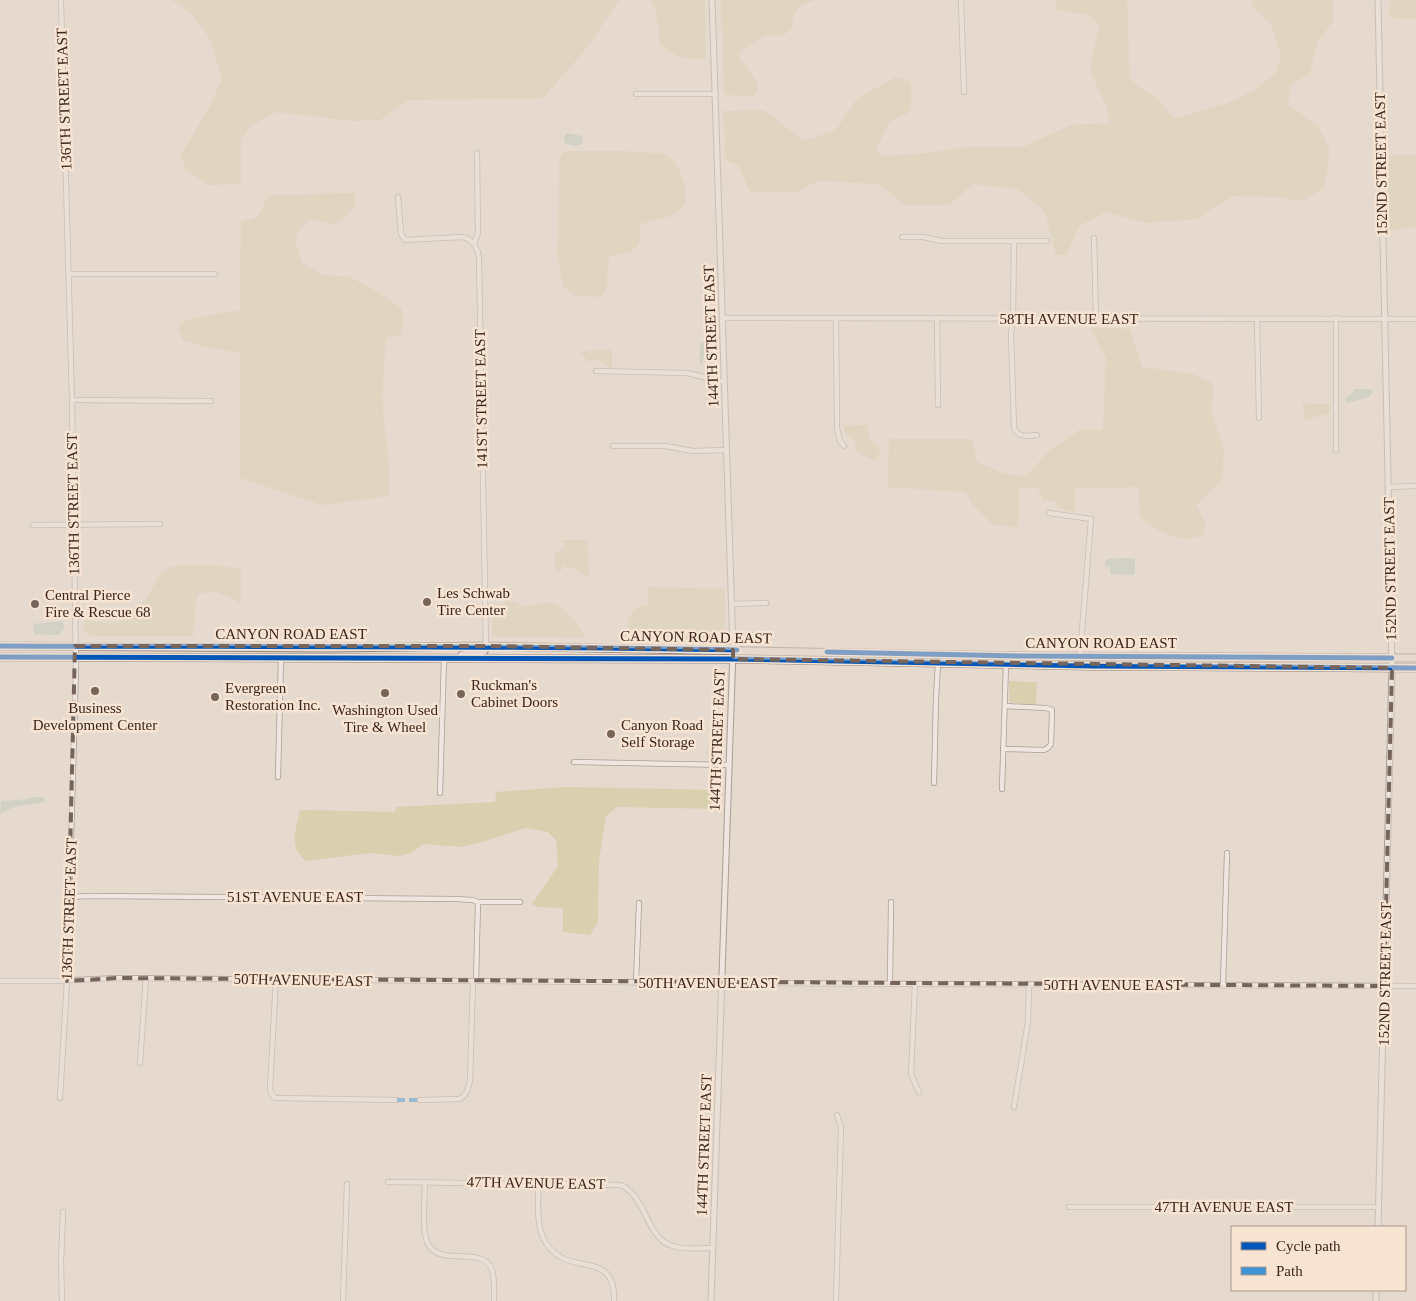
<svg xmlns="http://www.w3.org/2000/svg" width="1416" height="1301" font-family="'Times New Roman',serif">
  <style>
    .green { fill: #d9d0af }
    .water { fill: #b8cabb }
    .lines { fill: none; stroke-linecap: round; stroke-linejoin: round }
    .minor-casing { stroke: #ab9e96; stroke-width: 6 }
    .tertiary-casing { stroke: #ab9e96; stroke-width: 7 }
    .primary-casing { stroke: #91847d; stroke-width: 9 }
    .minor { stroke: #eee6df; stroke-width: 4.5 }
    .tertiary { stroke: #eee6df; stroke-width: 5 }
    .primary { stroke: #e6dad0; stroke-width: 7 }
    .quiet { stroke: #3e95d5; stroke-width: 4; stroke-dasharray: 8 4; stroke-linecap: butt }
    .cycleway-casing { stroke: #f7e4d3; stroke-width: 8 }
    .cycleway { stroke: #0057b8; stroke-width: 5 }
    .marked { fill: none; stroke: #77645b; stroke-width: 4; stroke-dasharray: 10 6; stroke-linejoin: round }
    .poi-dot { fill: #77645b; stroke: #f7e4d3; stroke-width: 2 }
    .labels { text-anchor: middle; dominant-baseline: central; stroke-width: 5; stroke-linejoin: round; paint-order: stroke }
    .street-label { font-size: 15px; fill: #3b251d; stroke: #f7e4d3 }
    .poi-label { font-size: 15px; fill: #3b251d; stroke: #f7e4d3; text-anchor: start }
  </style>
  <rect width="100%" height="100%" fill="#e6d9ce"/>
  <g class="green">
    <path d="M 171,0 L 619,0 L 586,49 L 543,98 L 409,100 L 380,120 L 353,121 L 276,112 L 250,126 L 241,140 L 241,184 L 209,185 L 186,171 L 181,155 L 210,106 L 222,79 C 218,66 215,52 210,40 C 204,27 184,4 171,0 Z"/>
    <path d="M 651,0 L 705,0 L 706,58 C 683,59 679,59 660,44 L 656,10 Z"/>
    <path d="M 721,0 L 815,0 L 801,5 L 794,14 L 792,28 L 784,35 L 764,36 L 738,53 L 739,57 L 757,82 L 758,90 L 753,96 L 726,95 L 724,91 Z"/>
    <path d="M 1056,0 L 1127,0 L 1130,80 L 1159,100 L 1174,119 L 1228,103 L 1254,90 L 1277,72 L 1281,56 L 1271,24 L 1252,6 L 1252,0 L 1334,0 L 1333,21 L 1317,43 L 1310,73 L 1290,85 L 1289,106 L 1317,125 L 1330,149 L 1325,187 L 1303,201 L 1276,197 L 1232,196 L 1197,219 L 1145,223 L 1106,212 L 1079,226 L 1067,254 L 1056,255 L 1045,212 L 1018,189 L 973,184 L 949,205 L 905,205 L 879,184 L 819,181 L 795,192 L 750,192 L 738,165 L 726,160 L 723,111 L 764,110 L 804,141 L 836,130 L 856,100 L 895,77 L 911,82 L 910,112 L 890,121 L 876,149 L 881,156 L 927,153 L 968,147 L 1023,147 L 1071,125 L 1110,123 L 1107,109 L 1090,70 L 1099,26 L 1090,15 L 1057,10 Z"/>
    <path d="M 1391,0 L 1416,0 L 1416,19 L 1393,18 L 1389,12 Z"/>
    <path d="M 565,151 L 624,151 L 666,154 L 677,166 L 685,185 L 685,204 L 674,215 L 640,224 L 639,244 L 631,252 L 609,256 L 606,291 L 601,297 L 573,295 L 563,286 L 558,259 L 559,159 Z"/>
    <path d="M 1387,155 L 1416,155 L 1416,227 L 1389,231 Z"/>
    <path d="M 354,193 L 355,205 C 336,229 339,225 310,219 C 292,235 294,242 302,263 L 324,275 L 350,277 L 386,297 L 402,309 L 402,334 L 386,338 L 382,399 L 390,476 L 389,496 L 322,505 L 240,478 L 240,353 L 201,346 L 183,340 L 178,329 L 185,320 L 240,310 L 241,222 C 266,217 257,212 270,195 Z"/>
    <path d="M 1091,328 L 1130,329 L 1142,367 L 1193,374 L 1214,384 L 1211,410 L 1224,450 L 1222,480 L 1196,505 L 1206,524 L 1202,536 C 1174,543 1162,533 1140,517 L 1139,487 L 1075,488 L 1074,512 L 1061,509 L 1055,502 L 1043,500 L 1038,488 L 1018,488 L 1018,527 L 993,525 L 974,506 L 965,492 L 888,487 L 889,439 L 973,439 L 976,461 L 1004,474 L 1026,476 L 1048,452 L 1079,430 L 1103,430 L 1106,358 Z"/>
    <path d="M 612,350 L 612,368 L 609,368 L 600,360 L 594,359 L 589,362 L 579,351 Z"/>
    <path d="M 1303,402 L 1309,404 L 1330,404 L 1330,413 L 1304,420 Z"/>
    <path d="M 868,425 L 869,438 L 881,450 L 875,461 L 855,451 L 855,441 L 844,432 L 844,426 Z"/>
    <path d="M 560,540 L 587,540 L 589,576 L 586,577 L 578,570 L 566,567 L 564,563 L 562,570 L 555,571 L 555,549 L 557,552 L 559,552 L 564,546 L 564,542 Z"/>
    <path d="M 174,566 C 195,566 220,563 241,570 L 241,603 L 214,591 L 198,594 L 196,600 L 193,636 L 91,636 L 84,631 L 84,618 C 122,631 134,618 153,587 C 161,575 159,571 174,566 Z"/>
    <path d="M 648,587 L 725,589 C 724,604 730,633 714,640 L 627,638 C 627,619 628,609 648,605 Z"/>
    <path d="M 507,601 L 513,601 L 525,607 C 531,607 535,604 541,603 C 563,601 576,621 586,638 L 494,637 L 492,632 L 492,607 Z"/>
    <path d="M 1009,681 L 1037,682 L 1036,704 L 1013,703 L 1009,701 Z"/>
    <path d="M 565,787 L 722,790 L 719,809 L 617,807 L 606,816 L 599,861 L 598,922 L 590,935 L 563,932 L 563,908 L 538,907 L 532,904 L 558,866 L 556,840 L 548,832 L 526,828 L 482,842 L 461,847 L 424,844 L 411,853 L 399,856 L 369,853 L 306,861 C 288,847 296,830 300,810 L 395,812 L 396,807 L 495,802 L 496,792 Z"/>
  </g>
  <g class="water">
    <path d="M 567,133 L 582,136 L 583,139 L 582,144 L 573,146 L 565,143 L 564,137 Z"/>
    <path d="M 700,343 L 709,343 L 710,362 L 708,362 L 707,355 L 704,355 L 702,363 L 700,363 Z"/>
    <path d="M 1354,389 L 1370,389 L 1373,392 L 1369,397 L 1346,403 L 1345,398 L 1351,395 Z"/>
    <path d="M 1123,558 L 1135,559 L 1135,574 L 1133,575 L 1111,574 L 1110,571 L 1111,568 L 1105,565 L 1105,561 L 1108,559 Z"/>
    <path d="M 63,621 L 64,628 L 59,635 L 34,634 L 33,624 Z"/>
    <path d="M 33,797 L 43,797 L 45,800 L 45,802 C 30,805 12,804 0,815 L 1,801 L 29,799 Z"/>
  </g>
  <g class="lines">
    <defs>
      <g id="minor">
        <path d="M 961,0 L 964,92"/>
        <path d="M 636,94 L 715,94"/>
        <path d="M 477,153 L 478,233 L 474,244 L 478,252 L 479,258 L 486,646"/>
        <path d="M 398,197 L 401,234 L 405,240 L 461,237 L 467,238 L 474,244"/>
        <path d="M 902,237 L 923,237 L 942,241 L 1047,241"/>
        <path d="M 1094,238 L 1096,319"/>
        <path d="M 1014,241 L 1013,319 L 1011,335 L 1014,428 C 1019,438 1027,436 1037,435"/>
        <path d="M 69,274 L 215,274"/>
        <path d="M 722,318 L 1416,319"/>
        <path d="M 836,318 L 837,428 L 840,441 L 844,446"/>
        <path d="M 937,318 L 938,405"/>
        <path d="M 1336,318 L 1336,450"/>
        <path d="M 1257,319 L 1259,418"/>
        <path d="M 596,371 L 687,373 L 724,382"/>
        <path d="M 72,400 L 211,401"/>
        <path d="M 613,446 L 665,446 L 693,451 L 727,450"/>
        <path d="M 1389,487 L 1416,486"/>
        <path d="M 1049,513 L 1091,519 L 1080,656"/>
        <path d="M 33,525 L 160,524"/>
        <path d="M 732,604 L 766,603"/>
        <path d="M 1003,749 L 1044,750 L 1048,748 L 1051,744 L 1052,710 L 1046,708 L 1005,706"/>
        <path d="M 574,762 L 729,765"/>
        <path d="M 278,777 L 281,658"/>
        <path d="M 934,783 L 936,698 L 938,663"/>
        <path d="M 1002,789 L 1006,664"/>
        <path d="M 440,793 L 444,658"/>
        <path d="M 69,897 L 89,896 L 456,899 L 472,900 L 478,902 L 520,902"/>
        <path d="M 276,979 L 270,1087 L 271,1093 L 275,1098 L 397,1100"/>
        <path d="M 0,981 L 55,981 L 118,978 L 722,983 L 1416,986"/>
        <path d="M 476,981 L 478,902"/>
        <path d="M 636,983 L 639,903"/>
        <path d="M 890,984 L 891,902"/>
        <path d="M 915,984 L 911,1074 L 919,1092"/>
        <path d="M 1223,985 L 1227,853"/>
        <path d="M 140,1063 L 146,978"/>
        <path d="M 60,1098 L 67,981 L 76,667 L 72,400 L 61,0"/>
        <path d="M 420,1100 L 459,1099 C 467,1096 468,1088 470,1081 L 473,981"/>
        <path d="M 1014,1107 L 1028,1022 L 1029,985"/>
        <path d="M 388,1182 L 621,1185 C 647,1197 646,1239 673,1246 C 685,1250 700,1248 713,1248"/>
        <path d="M 425,1182 C 425,1198 421,1230 428,1244 C 441,1268 482,1244 492,1270 C 495,1280 494,1291 494,1301"/>
        <path d="M 538,1183 C 539,1202 535,1226 546,1243 C 568,1279 616,1247 614,1301"/>
        <path d="M 1069,1207 L 1379,1207"/>
        <path d="M 62,1301 L 61,1262 L 63,1212"/>
        <path d="M 343,1301 L 347,1184"/>
        <path d="M 836,1301 L 841,1127 L 837,1115"/>
      </g>
      <g id="tertiary">
        <path d="M 1378,0 L 1392,668 L 1378,1227"/>
        <path d="M 711,1301 L 733,650 L 712,0"/>
        <path d="M 1376,1301 L 1376,1290"/>
      </g>
      <g id="primary">
        <path d="M 0,646 L 327,648 L 486,646 L 1020,656 L 1416,658"/>
        <path d="M 462,655 L 484,651 L 486,646"/>
        <path d="M 0,657 L 733,659 L 1093,666 L 1416,668"/>
      </g>
    </defs>
    <use href="#minor" class="minor-casing"/>
    <use href="#tertiary" class="tertiary-casing"/>
    <use href="#primary" class="primary-casing"/>
    <use href="#minor" class="minor"/>
    <use href="#tertiary" class="tertiary"/>
    <use href="#primary" class="primary"/>
    <path class="quiet" d="M 397,1100 L 420,1100"/>
    <defs>
      <g id="cycleway">
        <path d="M 0,646 C 246,647 492,645 737,650"/>
        <path d="M 827,652 L 1020,656 L 1392,658"/>
        <path d="M 0,657 L 733,659 L 1093,666 L 1416,668"/>
      </g>
    </defs>
    <use href="#cycleway" class="cycleway-casing"/>
    <use href="#cycleway" class="cycleway"/>
  </g>
  <path d="M0 0H1416V1301H0ZM 75,646 L 486,646 L 733,650 L 733,659 L 1392,668 L 1384,986 L 118,978 L 67,981 Z" fill="#e6d9ce" fill-opacity=".55" fill-rule="evenodd"/>
  <path class="marked" d="M 75,646 L 486,646 L 733,650 L 733,659 L 1392,668 L 1384,986 L 118,978 L 67,981 Z"/>
  <g class="poi-dot">
    <circle cx="427" cy="602" r="5"/>
    <circle cx="35" cy="604" r="5"/>
    <circle cx="95" cy="691" r="5"/>
    <circle cx="385" cy="693" r="5"/>
    <circle cx="461" cy="694" r="5"/>
    <circle cx="215" cy="697" r="5"/>
    <circle cx="611" cy="734" r="5"/>
  </g>
  <g class="labels">
    <g class="street-label">
      <text transform="translate(64 99) rotate(-92)">136TH STREET EAST</text>
      <text transform="translate(1381 164) rotate(-91)">152ND STREET EAST</text>
      <text x="1069" y="319">58TH AVENUE EAST</text>
      <text transform="translate(711 336) rotate(-92)">144TH STREET EAST</text>
      <text transform="translate(481 399) rotate(-91)">141ST STREET EAST</text>
      <text transform="translate(73 504) rotate(-91)">136TH STREET EAST</text>
      <text transform="translate(1390 569) rotate(-91)">152ND STREET EAST</text>
      <text x="291" y="634">CANYON ROAD EAST</text>
      <text transform="translate(696 637) rotate(1)">CANYON ROAD EAST</text>
      <text x="1101" y="643">CANYON ROAD EAST</text>
      <text transform="translate(717 740) rotate(-88)">144TH STREET EAST</text>
      <text x="295" y="897">51ST AVENUE EAST</text>
      <text transform="translate(69 909) rotate(-88)">136TH STREET EAST</text>
      <text transform="translate(1385 974) rotate(-89)">152ND STREET EAST</text>
      <text transform="translate(303 980) rotate(1)">50TH AVENUE EAST</text>
      <text x="708" y="983">50TH AVENUE EAST</text>
      <text x="1113" y="985">50TH AVENUE EAST</text>
      <text transform="translate(704 1145) rotate(-88)">144TH STREET EAST</text>
      <text transform="translate(536 1183) rotate(1)">47TH AVENUE EAST</text>
      <text x="1224" y="1207">47TH AVENUE EAST</text>
    </g>
    <g class="poi-label">
      <text x="437" y="593">Les Schwab<tspan x="437" dy="17">Tire Center</tspan></text>
      <text x="45" y="595">Central Pierce<tspan x="45" dy="17">Fire &amp; Rescue 68</tspan></text>
      <text x="471" y="685">Ruckman's<tspan x="471" dy="17">Cabinet Doors</tspan></text>
      <text x="225" y="688">Evergreen<tspan x="225" dy="17">Restoration Inc.</tspan></text>
      <text x="95" y="708" text-anchor="middle">Business<tspan x="95" dy="17">Development Center</tspan></text>
      <text x="385" y="710" text-anchor="middle">Washington Used<tspan x="385" dy="17">Tire &amp; Wheel</tspan></text>
      <text x="621" y="725">Canyon Road<tspan x="621" dy="17">Self Storage</tspan></text>
    </g>
  </g>
  <rect x="1231" y="1226" width="175" height="65" fill="#f7e4d3" stroke="#ac988a"/>
  <rect x="1241" y="1242" width="25" height="8" fill="#0057b8" stroke="#ac988a"/>
  <text x="1276" y="1251" font-size="15" fill="#3b251d">Cycle path</text>
  <rect x="1241" y="1267" width="25" height="8" fill="#3e95d5" stroke="#ac988a"/>
  <text x="1276" y="1276" font-size="15" fill="#3b251d">Path</text>
</svg>
